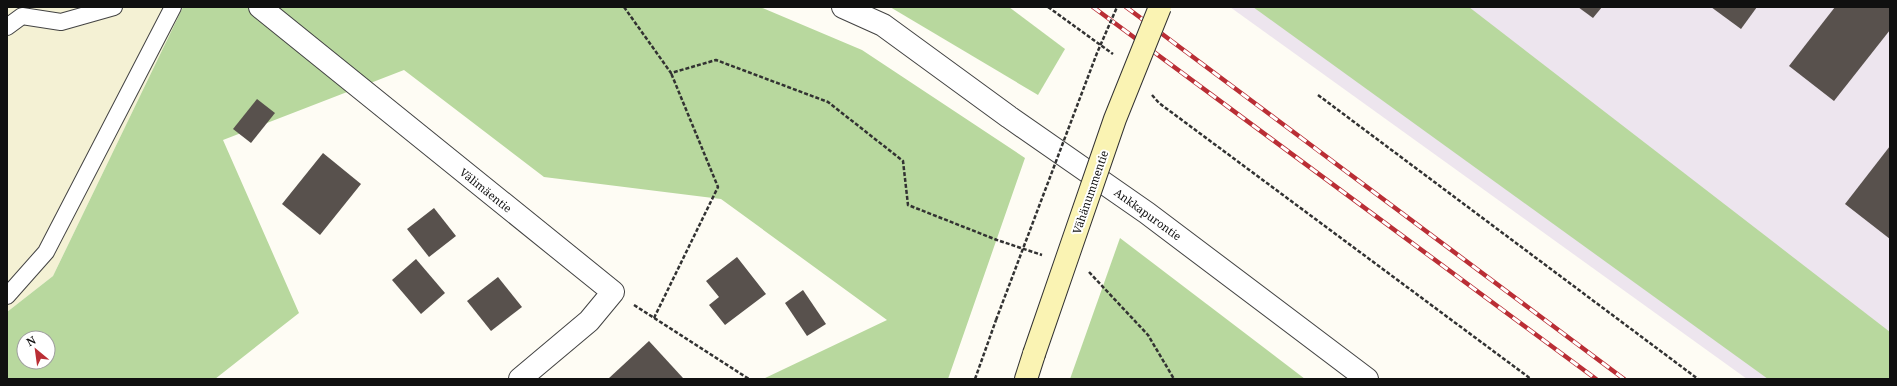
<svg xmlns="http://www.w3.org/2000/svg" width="1897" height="386" font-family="'Noto Serif',serif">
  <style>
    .industrial { fill: #ede5ee }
    .farmland { fill: #f4f1d4 }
    .forest { fill: #b8d89e; fill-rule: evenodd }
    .building { fill: #58514d }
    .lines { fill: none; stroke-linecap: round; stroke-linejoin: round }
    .lane-casing { stroke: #434343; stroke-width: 18 }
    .street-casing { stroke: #434343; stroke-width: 24 }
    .secondary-casing { stroke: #323232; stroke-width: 24 }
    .path { stroke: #323232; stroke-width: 2.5; stroke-dasharray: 4 2; stroke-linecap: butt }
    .lane { stroke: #fff; stroke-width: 16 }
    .street { stroke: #fff; stroke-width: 22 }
    .secondary { stroke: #faf3b3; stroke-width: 22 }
    .rail-casing { stroke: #ba2e35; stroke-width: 4.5 }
    .rail { stroke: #fff; stroke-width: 3; stroke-dasharray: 9; stroke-linecap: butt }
    .secondary-bridge-casing { stroke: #323232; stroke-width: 24; stroke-linecap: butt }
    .path-bridge { stroke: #323232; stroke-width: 2.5; stroke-dasharray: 4 2; stroke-linecap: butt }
    .secondary-bridge { stroke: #faf3b3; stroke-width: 22 }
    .labels { text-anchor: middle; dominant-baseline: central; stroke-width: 4; stroke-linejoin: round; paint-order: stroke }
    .street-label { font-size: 11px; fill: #101010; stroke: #fff }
  </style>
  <rect width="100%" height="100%" fill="#fefcf4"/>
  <path class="industrial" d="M 1230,7 L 1890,7 L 1890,379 L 1747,379 Z"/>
  <path class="farmland" d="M 7,7 L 183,7 L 53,276 L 7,312 Z"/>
  <g class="forest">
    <path d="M 183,7 L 760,7 L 862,50 L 1025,158 L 948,379 L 763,379 L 887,320 L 721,199 L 544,177 L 404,70 L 223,140 L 299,313 L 215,379 L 7,379 L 7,312 L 53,276 ZM 24,338 L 48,338 L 48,362 L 24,362 Z"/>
    <path d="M 890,7 L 1009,7 L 1065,49 L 1038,95 Z"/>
    <path d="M 1253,7 L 1469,7 L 1890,332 L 1890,379 L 1768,379 Z"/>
    <path d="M 1120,238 L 1305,379 L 1070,379 Z"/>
  </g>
  <g class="building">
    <path d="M 1578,7 L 1602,7 L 1593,18 Z"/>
    <path d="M 1711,7 L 1757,7 L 1741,29 Z"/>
    <path d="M 1835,7 L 1890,7 L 1890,30 L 1834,101 L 1789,66 Z"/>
    <path d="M 257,99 L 275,113 L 251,143 L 233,129 Z"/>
    <path d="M 1890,146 L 1890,239 L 1845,204 Z"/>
    <path d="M 323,153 L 361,184 L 320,235 L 282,204 Z"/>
    <path d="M 434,208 L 456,236 L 429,257 L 407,229 Z"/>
    <path d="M 737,257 L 766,294 L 725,325 L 709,305 L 719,297 L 706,281 Z"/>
    <path d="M 416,259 L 445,293 L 421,314 L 392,280 Z"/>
    <path d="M 498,277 L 522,307 L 491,331 L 467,301 Z"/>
    <path d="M 803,290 L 826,324 L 807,336 L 785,303 Z"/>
    <path d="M 649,341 L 683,378 L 681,379 L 608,379 Z"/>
  </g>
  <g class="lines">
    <defs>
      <g id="lane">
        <path d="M 7,27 L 22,16 L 61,22 L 114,7"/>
        <path d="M 7,296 L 46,252 L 173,7"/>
      </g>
      <g id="street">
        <path d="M 260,7 L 613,292 L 589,321 L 520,379"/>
        <path d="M 843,7 L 883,25 L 1009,117 L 1147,213 L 1367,379"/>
      </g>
      <path id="secondary" d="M 1026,379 L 1034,354"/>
    </defs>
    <use href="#lane" class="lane-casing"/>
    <use href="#street" class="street-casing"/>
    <use href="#secondary" class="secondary-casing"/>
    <g class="path">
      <path d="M 624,7 L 671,73 L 716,60 L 828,102 L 903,161 L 908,205 L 997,240 L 1042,255"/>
      <path d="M 1048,7 L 1113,54"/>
      <path d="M 1152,95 L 1159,103 L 1531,379"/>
      <path d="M 1318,95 L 1698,379"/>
      <path d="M 1089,272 L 1148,335 L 1174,379"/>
      <path d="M 634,305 L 749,379"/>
      <path d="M 654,318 L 718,187 L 671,73"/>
      <path d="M 975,379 L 996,320"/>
    </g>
    <use href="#lane" class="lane"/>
    <use href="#street" class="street"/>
    <use href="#secondary" class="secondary"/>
    <defs>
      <g id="rail">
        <path d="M 1093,7 L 1596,379"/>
        <path d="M 1126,7 L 1624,379"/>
      </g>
    </defs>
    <use href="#rail" class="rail-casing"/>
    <use href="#rail" class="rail"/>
    <defs>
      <path id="secondary-bridge" d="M 1034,354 L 1115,119 L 1160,7"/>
    </defs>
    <use href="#secondary-bridge" class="secondary-bridge-casing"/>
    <path class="path-bridge" d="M 996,320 L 1097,53 L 1117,7"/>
    <use href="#secondary-bridge" class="secondary-bridge"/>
  </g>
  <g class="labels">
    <g class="street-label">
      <text transform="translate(486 190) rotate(39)">Välimäentie</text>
      <text transform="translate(1090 192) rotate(-71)">Vähänummentie</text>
      <text transform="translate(1148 214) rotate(36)">Ankkapurontie</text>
    </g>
  </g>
  <rect width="1897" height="386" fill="none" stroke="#101010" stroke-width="16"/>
  <g transform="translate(36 350) rotate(331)"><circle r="19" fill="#ffffff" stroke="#9f9f9f"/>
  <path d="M0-3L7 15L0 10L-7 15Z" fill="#ba2e35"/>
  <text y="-6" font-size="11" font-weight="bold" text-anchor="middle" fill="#101010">N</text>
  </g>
</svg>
